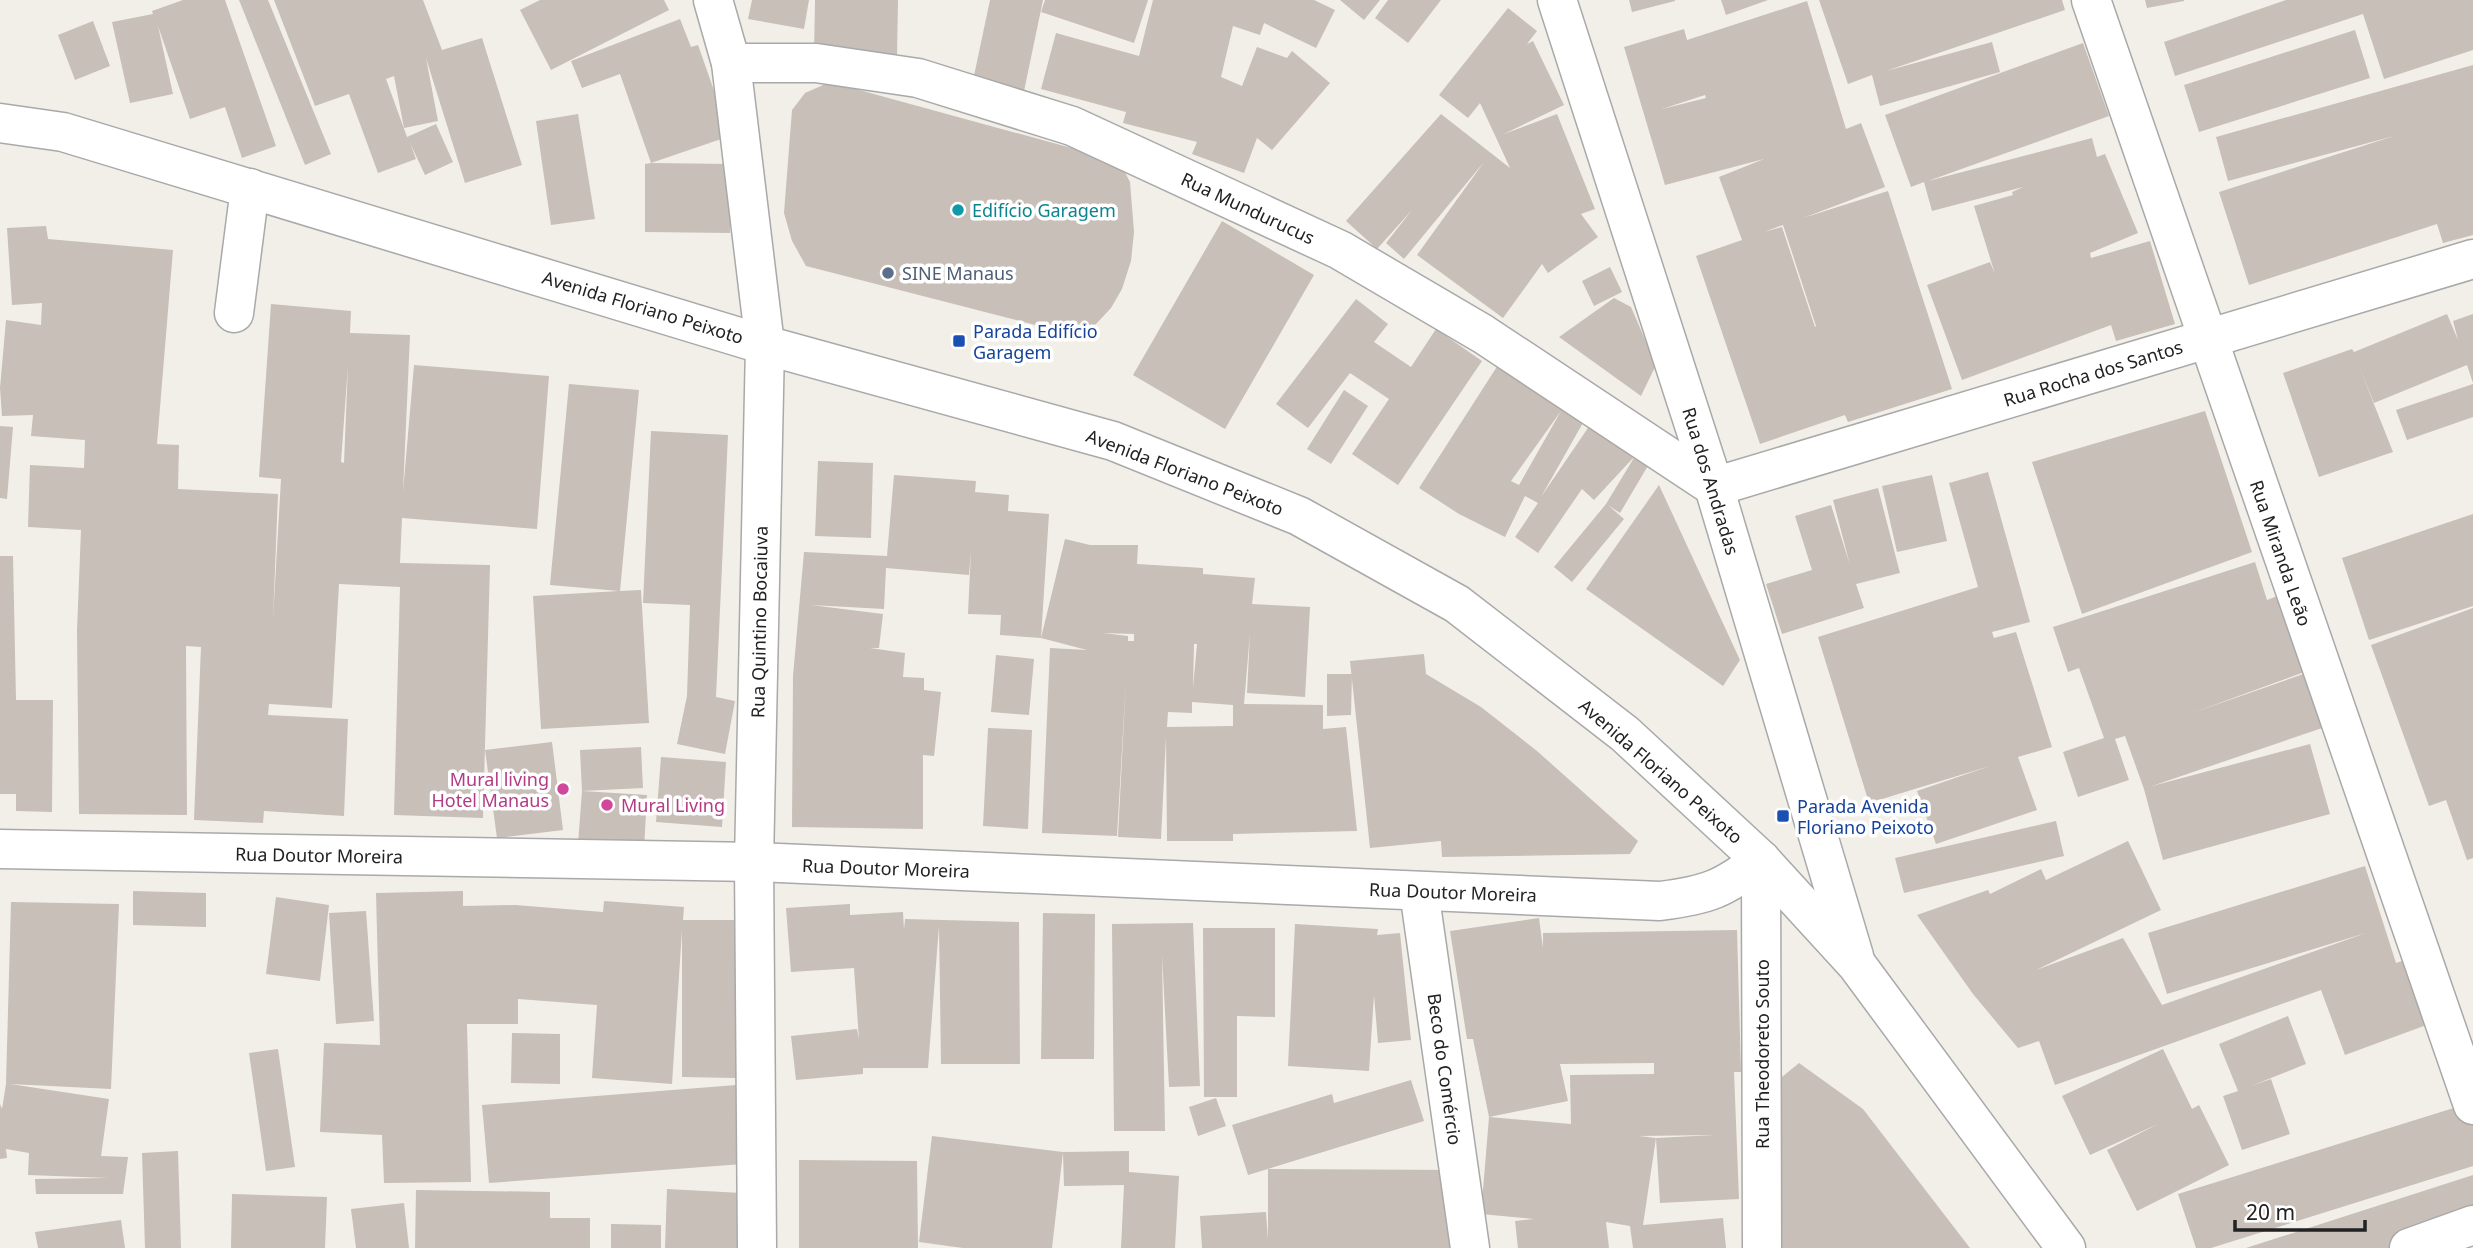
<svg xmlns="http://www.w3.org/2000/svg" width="2473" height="1248" font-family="'Noto Sans',sans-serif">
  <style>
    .building { fill: #c7bfb8; fill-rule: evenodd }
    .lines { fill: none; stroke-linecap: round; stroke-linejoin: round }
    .minor-casing { stroke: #a9a9a9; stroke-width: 41 }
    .minor { stroke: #fff; stroke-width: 38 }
    .culture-dot { fill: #0f9aa8; stroke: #fff; stroke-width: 2.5 }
    .service-dot { fill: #5c6f8a; stroke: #fff; stroke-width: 2.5 }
    .transit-dot { fill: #1a4fb4; stroke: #fff; stroke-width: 2.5 }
    .hotel-dot { fill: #d1479c; stroke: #fff; stroke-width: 2.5 }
    .labels { text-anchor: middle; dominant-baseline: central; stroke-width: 7; stroke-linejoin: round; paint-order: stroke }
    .street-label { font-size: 18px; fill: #222; stroke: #fff }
    .culture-label { font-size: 18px; fill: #0d838f; stroke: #fff; text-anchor: start }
    .service-label { font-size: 18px; fill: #4e5e75; stroke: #fff; text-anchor: start }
    .transit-label { font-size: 18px; fill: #164399; stroke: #fff; text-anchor: start }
    .hotel-label { font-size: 18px; fill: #b23c85; stroke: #fff; text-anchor: end }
  </style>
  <rect width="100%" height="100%" fill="#f2efe9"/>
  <g class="building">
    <path d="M 183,0 L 225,0 L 276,146 L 242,158 L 225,107 L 190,119 L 158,26 L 173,94 L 130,103 L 112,22 L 153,14 L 152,11 Z"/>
    <path d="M 239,0 L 268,0 L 331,154 L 305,165 Z"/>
    <path d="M 274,0 L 423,0 L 442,50 L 482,38 L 522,165 L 465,183 L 426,58 L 438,121 L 404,128 L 394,76 L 386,79 L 407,137 L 436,124 L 453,162 L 425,175 L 410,143 L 416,159 L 378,173 L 349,94 L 315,106 Z"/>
    <path d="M 540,0 L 664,0 L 669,10 L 551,70 L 520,10 Z"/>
    <path d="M 752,0 L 809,0 L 804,29 L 748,19 Z"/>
    <path d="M 815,0 L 898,0 L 897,57 L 814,54 Z"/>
    <path d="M 990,0 L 1043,0 L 1023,96 L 972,85 Z"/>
    <path d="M 1045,0 L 1148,0 L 1134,43 L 1041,12 Z"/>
    <path d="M 1153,0 L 1314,0 L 1335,10 L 1316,48 L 1264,23 L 1260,35 L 1233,26 L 1221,77 L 1242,86 L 1257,47 L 1287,58 L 1292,51 L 1330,83 L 1272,150 L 1257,138 L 1244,173 L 1192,154 L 1197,142 L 1123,123 L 1126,112 L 1041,89 L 1056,33 L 1139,56 Z"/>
    <path d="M 1340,0 L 1380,0 L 1364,20 Z"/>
    <path d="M 1388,0 L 1441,0 L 1408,43 L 1375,18 Z"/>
    <path d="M 1629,0 L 1675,0 L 1675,1 L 1632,12 Z"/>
    <path d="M 1721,0 L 1768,0 L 1726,15 Z"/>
    <path d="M 1819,0 L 2062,0 L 2065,10 L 1886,71 L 1992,42 L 2000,72 L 1880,106 L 1872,75 L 1848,84 Z"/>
    <path d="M 2145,0 L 2184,0 L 2184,1 L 2147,8 Z"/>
    <path d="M 2286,0 L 2473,0 L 2473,50 L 2384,79 L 2363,14 L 2175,76 L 2164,42 Z"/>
    <path d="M 1807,1 L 1846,129 L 1861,123 L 1885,187 L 1803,218 L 1888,191 L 1952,389 L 1848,422 L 1845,415 L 1760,444 L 1696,256 L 1742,240 L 1719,177 L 1764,159 L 1665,185 L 1624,47 L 1684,29 L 1687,40 ZM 1705,95 L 1706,98 L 1662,109 ZM 1783,225 L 1816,326 L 1815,327 L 1782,227 L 1764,232 Z"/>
    <path d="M 1508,8 L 1537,31 L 1527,44 L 1533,41 L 1564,105 L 1504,134 L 1557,114 L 1595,209 L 1581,214 L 1598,237 L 1548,273 L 1542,264 L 1503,318 L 1417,255 L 1484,162 L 1404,259 L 1386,243 L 1412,210 L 1377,249 L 1346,221 L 1441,114 L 1510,168 L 1480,103 L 1468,118 L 1439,95 Z"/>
    <path d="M 680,19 L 691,47 L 698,45 L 730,136 L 651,163 L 730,164 L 730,233 L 645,232 L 645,164 L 651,163 L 620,74 L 582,88 L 571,61 Z"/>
    <path d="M 93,21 L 110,66 L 75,80 L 58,35 Z"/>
    <path d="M 2355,30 L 2370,78 L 2199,132 L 2184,85 Z"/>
    <path d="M 2083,43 L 2109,116 L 1928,181 L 2092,138 L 2097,157 L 2105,154 L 2138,233 L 2090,253 L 2091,258 L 2150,241 L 2175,324 L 2116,341 L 2111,325 L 1962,380 L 1927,285 L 1990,262 L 1995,274 L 1974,206 L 2013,195 L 2012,192 L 2023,187 L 1932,211 L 1924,182 L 1911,187 L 1885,115 Z"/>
    <path d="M 2473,65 L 2473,235 L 2443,243 L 2437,224 L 2249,285 L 2219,192 L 2394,136 L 2228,181 L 2216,137 Z"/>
    <path d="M 830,82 L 1119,161 L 1130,182 L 1134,232 L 1131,261 L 1122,289 L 1111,308 L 1096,324 L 1078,336 L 806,266 L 792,241 L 784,213 L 792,110 L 805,93 Z"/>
    <path d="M 578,114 L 595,219 L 551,225 L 536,121 Z"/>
    <path d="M 1222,221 L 1314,275 L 1225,429 L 1133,375 Z"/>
    <path d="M 46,226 L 48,239 L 173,250 L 157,444 L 179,445 L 178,489 L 278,494 L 273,619 L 281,479 L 259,477 L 271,304 L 351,311 L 350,333 L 410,335 L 403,492 L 414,365 L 549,376 L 537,529 L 402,518 L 400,563 L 490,565 L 483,818 L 394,815 L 400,587 L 339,584 L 332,708 L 269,704 L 268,715 L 348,719 L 344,816 L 264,811 L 263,823 L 194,820 L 201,647 L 186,646 L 187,815 L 79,814 L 77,631 L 81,530 L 28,527 L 30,465 L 84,468 L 85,440 L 31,436 L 33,415 L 2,416 L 0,388 L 6,320 L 41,325 L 42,303 L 12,305 L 7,228 ZM 348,365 L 344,463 L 341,462 Z"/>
    <path d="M 1610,267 L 1622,292 L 1594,306 L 1582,281 Z"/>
    <path d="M 1614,298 L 1631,307 L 1656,365 L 1641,396 L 1559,337 Z"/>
    <path d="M 1356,299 L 1388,324 L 1374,342 L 1411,367 L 1436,329 L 1482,361 L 1398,485 L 1352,454 L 1389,399 L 1350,373 L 1308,428 L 1276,404 Z"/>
    <path d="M 2447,314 L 2458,340 L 2453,321 L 2473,314 L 2473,383 L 2467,365 L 2374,403 L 2358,364 L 2393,452 L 2319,477 L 2283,373 L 2352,349 L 2354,352 Z"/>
    <path d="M 1498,365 L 1584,421 L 1541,497 L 1592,422 L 1649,464 L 1620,513 L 1608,505 L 1624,519 L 1572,582 L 1554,567 L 1606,504 L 1635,456 L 1594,500 L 1582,489 L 1538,553 L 1515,537 L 1538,503 L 1525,496 L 1505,537 L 1459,514 L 1419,488 ZM 1561,411 L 1519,485 L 1511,481 Z"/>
    <path d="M 569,384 L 639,390 L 620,591 L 641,590 L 649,723 L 541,729 L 533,596 L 619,591 L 550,585 Z"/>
    <path d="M 2473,384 L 2473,417 L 2407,440 L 2396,410 Z"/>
    <path d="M 1344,390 L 1368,406 L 1331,464 L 1307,449 Z"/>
    <path d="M 2205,411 L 2252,552 L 2082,614 L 2032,462 Z"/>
    <path d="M 0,426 L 13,427 L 7,499 L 0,498 Z"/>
    <path d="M 651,431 L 728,435 L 716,697 L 735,701 L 725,754 L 677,744 L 687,696 L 690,605 L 643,603 Z"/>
    <path d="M 818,461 L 873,463 L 871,538 L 815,536 Z"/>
    <path d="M 1988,472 L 2030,622 L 1992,632 L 1994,638 L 2016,632 L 2052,747 L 2018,757 L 2037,810 L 1936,844 L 1917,791 L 1990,766 L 1869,803 L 1818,637 L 1978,587 L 1949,483 Z"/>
    <path d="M 894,475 L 976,481 L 975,492 L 1009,495 L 1008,511 L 1049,514 L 1041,638 L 1000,635 L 1001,615 L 968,614 L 971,550 L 969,575 L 886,568 L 884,609 L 811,605 L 883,614 L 879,648 L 870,648 L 905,653 L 903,677 L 924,678 L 924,690 L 941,692 L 934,756 L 923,755 L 923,829 L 792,827 L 793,676 L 804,552 L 887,556 Z"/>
    <path d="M 1932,475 L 1947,541 L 1897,552 L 1882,486 Z"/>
    <path d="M 1659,485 L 1740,660 L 1723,686 L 1586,589 Z"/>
    <path d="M 1878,488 L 1900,573 L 1856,584 L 1864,608 L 1782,634 L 1766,584 L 1812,570 L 1795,516 L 1831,505 L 1850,565 L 1833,500 Z"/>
    <path d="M 2473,514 L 2473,606 L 2369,640 L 2342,558 Z"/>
    <path d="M 1065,539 L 1090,545 L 1138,545 L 1137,564 L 1203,568 L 1203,574 L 1255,578 L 1252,604 L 1310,607 L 1305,697 L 1247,693 L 1250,633 L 1244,704 L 1323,705 L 1323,729 L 1346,727 L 1357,831 L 1233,834 L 1233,841 L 1167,841 L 1166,737 L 1161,839 L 1118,837 L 1126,680 L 1117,836 L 1042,833 L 1050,648 L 1087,650 L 1041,638 ZM 1103,633 L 1134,634 L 1134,641 L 1128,641 L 1128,636 ZM 1194,644 L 1197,644 L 1193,688 ZM 1192,702 L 1233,705 L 1233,726 L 1167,727 L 1168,712 L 1192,713 Z"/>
    <path d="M 0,556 L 13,556 L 16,700 L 53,700 L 52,812 L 16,811 L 16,794 L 0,794 Z"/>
    <path d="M 2255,562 L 2267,600 L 2280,595 L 2307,671 L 2192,713 L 2312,671 L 2331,725 L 2152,786 L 2310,744 L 2330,814 L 2163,860 L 2144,789 L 2125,736 L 2115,739 L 2129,780 L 2078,797 L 2063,752 L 2104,738 L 2079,668 L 2068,672 L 2053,627 Z"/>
    <path d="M 2473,608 L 2473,858 L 2467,860 L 2446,800 L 2429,806 L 2371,645 Z"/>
    <path d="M 1424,654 L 1426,674 L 1481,707 L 1537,751 L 1638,841 L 1630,854 L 1442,857 L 1441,841 L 1370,848 L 1350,661 Z"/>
    <path d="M 996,655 L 1034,659 L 1029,715 L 991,712 Z"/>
    <path d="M 1327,674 L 1352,674 L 1351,715 L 1327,716 Z"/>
    <path d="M 988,728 L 1032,730 L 1028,829 L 983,826 Z"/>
    <path d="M 552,742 L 563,830 L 497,838 L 485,750 Z"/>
    <path d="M 641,747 L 643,788 L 582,791 L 647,795 L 644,849 L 578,844 L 582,791 L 580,750 Z"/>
    <path d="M 661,757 L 726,762 L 722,827 L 656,822 Z"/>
    <path d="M 2056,821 L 2064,856 L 1904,893 L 1895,858 Z"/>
    <path d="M 2128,841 L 2161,910 L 2036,970 L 2123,938 L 2162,1005 L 2366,933 L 2167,994 L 2148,933 L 2365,866 L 2396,963 L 2408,959 L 2432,1023 L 2345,1055 L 2321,990 L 2055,1085 L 2039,1041 L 2018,1048 L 1973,994 L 1917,915 L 1988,890 L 1990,894 L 2041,869 L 2046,880 Z"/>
    <path d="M 133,891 L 206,893 L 206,927 L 133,925 Z"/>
    <path d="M 463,891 L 463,906 L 515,905 L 603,912 L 604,901 L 684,907 L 683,920 L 737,920 L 736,1078 L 682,1077 L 682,930 L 672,1084 L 592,1078 L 597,1005 L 518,999 L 518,1024 L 467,1024 L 471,1182 L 384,1183 L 382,1135 L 320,1132 L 324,1043 L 380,1045 L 376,893 Z"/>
    <path d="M 276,897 L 329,905 L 320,981 L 266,974 Z"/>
    <path d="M 11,902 L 119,904 L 111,1089 L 10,1084 L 109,1099 L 101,1156 L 128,1157 L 123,1194 L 36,1194 L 35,1179 L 109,1178 L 28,1175 L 29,1153 L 6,1149 L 7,1158 L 0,1159 L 0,1104 L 2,1109 L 6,1084 Z"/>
    <path d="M 850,904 L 850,915 L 903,912 L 904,930 L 905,919 L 1019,922 L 1020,1064 L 941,1064 L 939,926 L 928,1068 L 863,1068 L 863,1074 L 796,1080 L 791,1036 L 857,1029 L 859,1039 L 854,968 L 791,972 L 786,908 Z"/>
    <path d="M 366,911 L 374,1021 L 336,1024 L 329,913 Z"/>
    <path d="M 1043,913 L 1095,914 L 1094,1059 L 1041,1059 Z"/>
    <path d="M 1539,918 L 1543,948 L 1543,933 L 1737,930 L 1741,1072 L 1734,1072 L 1739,1199 L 1660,1203 L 1656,1138 L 1715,1135 L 1639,1136 L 1656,1138 L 1643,1225 L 1723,1218 L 1726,1248 L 1633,1248 L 1630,1226 L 1606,1222 L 1609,1248 L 1518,1248 L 1515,1221 L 1534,1219 L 1481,1214 L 1489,1117 L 1571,1124 L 1570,1075 L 1654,1074 L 1654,1063 L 1560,1064 L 1568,1101 L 1489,1117 L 1473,1039 L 1467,1039 L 1450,931 Z"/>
    <path d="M 1193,923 L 1200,1086 L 1169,1087 L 1162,955 L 1165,1131 L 1114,1131 L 1112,924 Z"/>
    <path d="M 1295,924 L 1378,929 L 1377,935 L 1400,933 L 1411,1040 L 1378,1043 L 1374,995 L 1369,1071 L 1288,1066 Z"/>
    <path d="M 1203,928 L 1275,928 L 1275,1017 L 1237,1016 L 1237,1097 L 1204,1097 Z"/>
    <path d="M 2288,1016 L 2306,1064 L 2251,1086 L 2271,1079 L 2290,1134 L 2242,1150 L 2223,1096 L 2238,1091 L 2219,1044 Z"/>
    <path d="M 512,1033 L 560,1034 L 560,1084 L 511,1083 Z"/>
    <path d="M 278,1049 L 295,1167 L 266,1171 L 249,1053 Z"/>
    <path d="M 2163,1049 L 2192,1109 L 2199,1105 L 2229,1165 L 2137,1211 L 2107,1150 L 2158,1124 L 2090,1155 L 2062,1096 Z"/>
    <path d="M 1799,1063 L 1863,1109 L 1970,1248 L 1765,1248 L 1761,1094 Z"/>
    <path d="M 1411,1080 L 1424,1121 L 1248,1175 L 1232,1125 L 1332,1094 L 1334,1103 Z"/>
    <path d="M 736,1085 L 743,1164 L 489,1183 L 482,1105 Z"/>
    <path d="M 1216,1098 L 1226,1126 L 1198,1136 L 1189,1107 Z"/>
    <path d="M 2473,1102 L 2473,1166 L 2211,1248 L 2196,1248 L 2178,1194 Z"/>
    <path d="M 932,1136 L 1063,1152 L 1052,1248 L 963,1248 L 919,1242 Z"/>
    <path d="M 178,1151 L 181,1248 L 145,1248 L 142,1153 Z"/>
    <path d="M 1129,1151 L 1129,1172 L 1179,1176 L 1175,1248 L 1121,1248 L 1124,1185 L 1064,1186 L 1063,1152 Z"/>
    <path d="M 799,1160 L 917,1161 L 918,1248 L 799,1248 Z"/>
    <path d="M 1268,1169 L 1459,1170 L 1459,1248 L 1202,1248 L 1200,1216 L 1266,1212 L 1268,1240 Z"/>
    <path d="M 2473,1175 L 2473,1225 L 2408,1248 L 2246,1248 Z"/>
    <path d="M 667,1189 L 742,1193 L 739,1248 L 665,1248 Z"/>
    <path d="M 416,1190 L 550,1192 L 550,1218 L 590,1218 L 590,1248 L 415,1248 Z"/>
    <path d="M 232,1194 L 327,1197 L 325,1248 L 231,1248 Z"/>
    <path d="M 404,1203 L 409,1248 L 356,1248 L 351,1209 Z"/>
    <path d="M 121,1220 L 125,1248 L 38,1248 L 35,1232 Z"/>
    <path d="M 611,1224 L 661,1225 L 661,1248 L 611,1248 Z"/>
  </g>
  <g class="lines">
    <defs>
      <g id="minor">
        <path d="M 713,0 L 731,63 L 765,345 L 754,862 L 757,1248"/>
        <path d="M 1557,0 L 1714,487 L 1854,956"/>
        <path d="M 2091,0 L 2473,1105"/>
        <path d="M 731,63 L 816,63 L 918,78 L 1072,126 L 1340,250 L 1483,334 L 1714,487 L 2473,259"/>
        <path d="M 0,123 L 63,132 L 765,345 L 1113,441 L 1299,516 L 1457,604 L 1625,734 L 1761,860 L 1857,965 L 2066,1248"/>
        <path d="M 234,313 L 250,188"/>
        <path d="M 0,849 L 754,862 L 1660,901 C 1708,895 1723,889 1761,860"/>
        <path d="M 1761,860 L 1762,1248"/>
        <path d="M 1419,891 L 1470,1248"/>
        <path d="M 2409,1248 L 2473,1225"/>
      </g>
    </defs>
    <use href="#minor" class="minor-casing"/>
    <use href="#minor" class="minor"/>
  </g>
  <circle class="culture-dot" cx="958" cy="210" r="7"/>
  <circle class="service-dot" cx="888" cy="273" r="7"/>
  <g class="transit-dot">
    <rect x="952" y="334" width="14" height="14" rx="3.5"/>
    <rect x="1776" y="809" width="14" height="14" rx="3.5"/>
  </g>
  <g class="hotel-dot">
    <circle cx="563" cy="789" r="7"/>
    <circle cx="607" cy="805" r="7"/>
  </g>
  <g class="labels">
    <g class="street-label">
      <text transform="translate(1248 208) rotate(25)">Rua Mundurucus</text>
      <text transform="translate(643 307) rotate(17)">Avenida Floriano Peixoto</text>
      <text transform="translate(2093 373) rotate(-17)">Rua Rocha dos Santos</text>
      <text transform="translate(1185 472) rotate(21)">Avenida Floriano Peixoto</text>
      <text transform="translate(1711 481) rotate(73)">Rua dos Andradas</text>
      <text transform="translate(2281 553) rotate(71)">Rua Miranda Leão</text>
      <text transform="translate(759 622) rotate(-89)">Rua Quintino Bocaiuva</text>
      <text transform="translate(1661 771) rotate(41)">Avenida Floriano Peixoto</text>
      <text transform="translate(319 855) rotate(1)">Rua Doutor Moreira</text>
      <text transform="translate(886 868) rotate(2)">Rua Doutor Moreira</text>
      <text transform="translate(1453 892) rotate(2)">Rua Doutor Moreira</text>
      <text transform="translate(1762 1054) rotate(-90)">Rua Theodoreto Souto</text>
      <text transform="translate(1445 1069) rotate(82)">Beco do Comércio</text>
    </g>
    <g class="culture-label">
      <text x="972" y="210">Edifício Garagem</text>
    </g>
    <g class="service-label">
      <text x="902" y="273">SINE Manaus</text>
    </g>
    <g class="transit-label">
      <text x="973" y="331">Parada Edifício<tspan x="973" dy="21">Garagem</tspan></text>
      <text x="1797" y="806">Parada Avenida<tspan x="1797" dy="21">Floriano Peixoto</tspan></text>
    </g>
    <g class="hotel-label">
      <text x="549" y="779">Mural living<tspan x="549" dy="21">Hotel Manaus</tspan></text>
      <text x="621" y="805" text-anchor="start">Mural Living</text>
    </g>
  </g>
  <path d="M2235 1220v10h130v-10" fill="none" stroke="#222222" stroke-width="3.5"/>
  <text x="2246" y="1220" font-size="21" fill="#222222" stroke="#ffffff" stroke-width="5" paint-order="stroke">20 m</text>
</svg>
